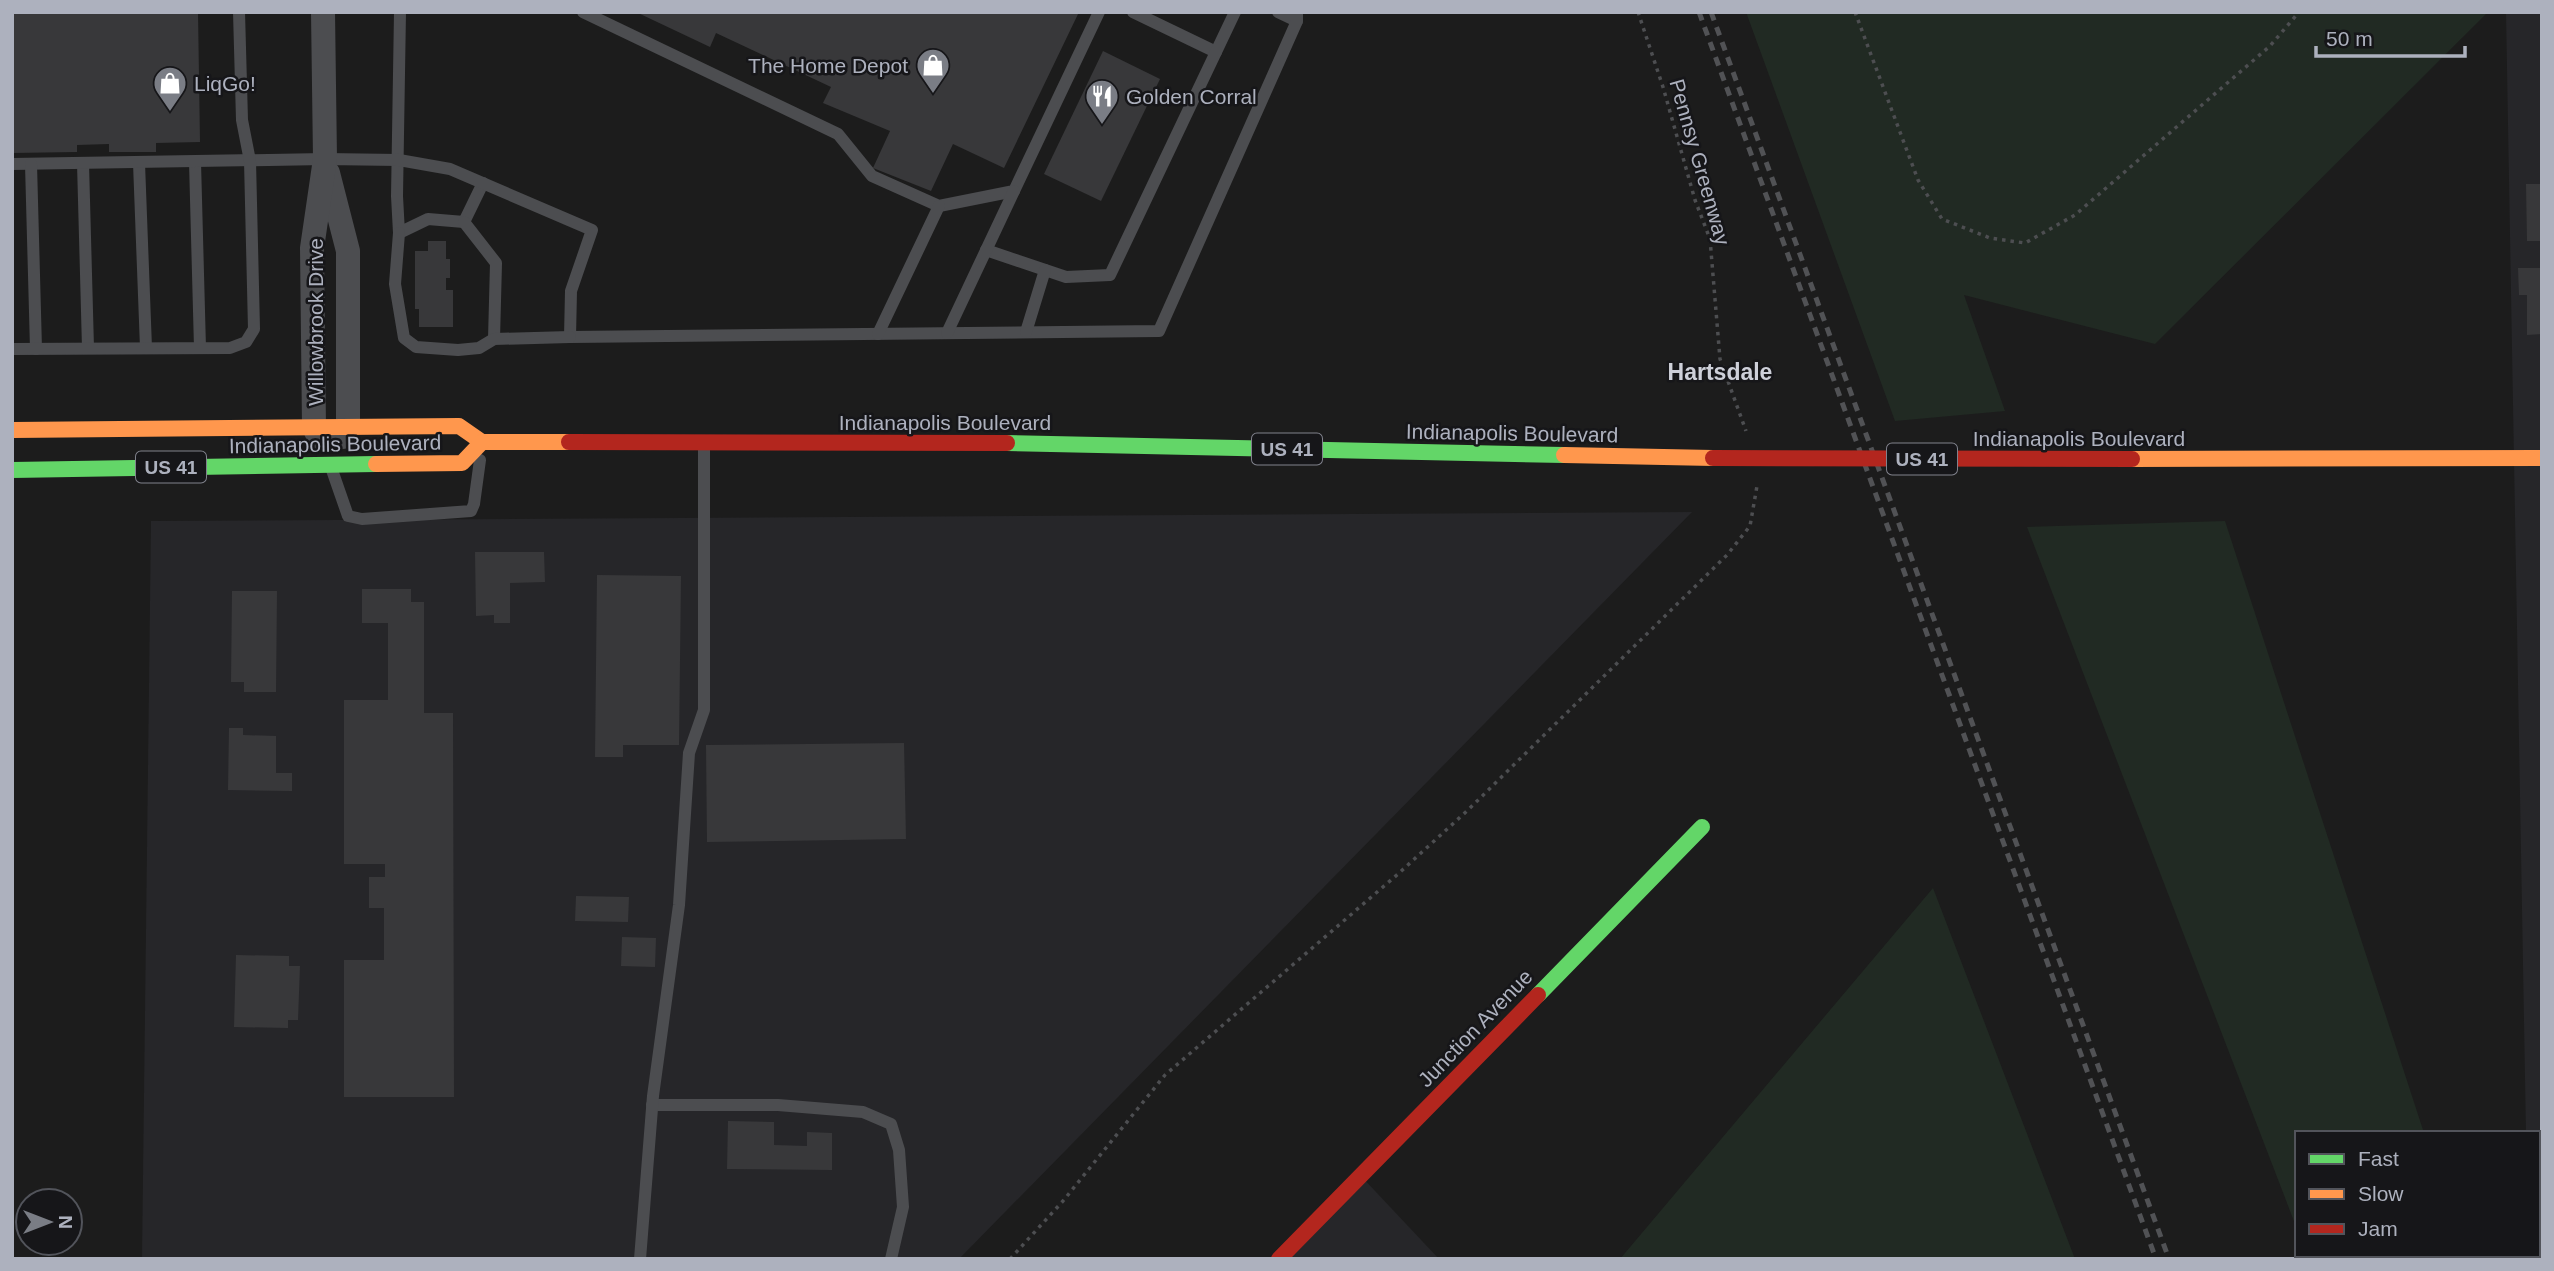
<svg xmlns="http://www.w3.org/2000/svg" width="2554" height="1271" font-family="Arial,sans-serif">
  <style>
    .built { fill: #262629 }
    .green { fill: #212a23 }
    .building { fill: #38383a }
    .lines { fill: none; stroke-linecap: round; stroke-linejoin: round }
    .path { stroke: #4d4e51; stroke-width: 3.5; stroke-dasharray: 3.5 5; stroke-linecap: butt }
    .lane { stroke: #4c4d50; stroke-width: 12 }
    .street { stroke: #4c4d50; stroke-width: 24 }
    .fast { stroke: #63d668; stroke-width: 16 }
    .slow { stroke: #ff974d; stroke-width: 16 }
    .jam { stroke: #b3261e; stroke-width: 16 }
    .rail { stroke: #515255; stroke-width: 5; stroke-dasharray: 9 7; stroke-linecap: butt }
    .jam-bridge { stroke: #b3261e; stroke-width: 16 }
    .labels { text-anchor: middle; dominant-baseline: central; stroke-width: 5; stroke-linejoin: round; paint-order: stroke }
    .shield { fill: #161619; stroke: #80828c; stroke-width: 2 }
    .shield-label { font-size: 19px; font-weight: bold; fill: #adb1be }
    .poi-label { font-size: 21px; fill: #adb1be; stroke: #161619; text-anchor: start }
    .street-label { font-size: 21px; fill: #adb1be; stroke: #161619 }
    .neighbourhood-label { font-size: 23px; font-weight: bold; fill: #ced0d9; stroke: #161619 }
  </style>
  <rect width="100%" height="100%" fill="#1c1c1c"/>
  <g class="built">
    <path d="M 2506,12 L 2542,12 L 2542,1196 L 2538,1196 L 2538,1133 L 2526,1133 Z"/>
    <path d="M 1692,512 L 959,1259 L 142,1259 L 151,521 Z"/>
    <path d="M 1360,1175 L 1439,1259 L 1279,1259 Z"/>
  </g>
  <g class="green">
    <path d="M 1746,12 L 2488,12 L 2155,344 L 1964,295 L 2005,411 L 1895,421 Z"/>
    <path d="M 2225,521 L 2424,1133 L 2297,1133 L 2297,1229 L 2027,527 Z"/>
    <path d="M 1933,888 L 2075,1259 L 1620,1259 Z"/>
    <path d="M 2538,1196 L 2542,1196 L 2542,1259 L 2308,1259 L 2307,1255 L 2538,1255 Z"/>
  </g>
  <g class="building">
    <path d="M 12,12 L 198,12 L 200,142 L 156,143 L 156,152 L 109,152 L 109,144 L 77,145 L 77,152 L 12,153 Z"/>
    <path d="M 636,12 L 1079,12 L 1004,168 L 953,144 L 931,191 L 873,168 L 890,131 L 823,103 L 831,87 L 716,33 L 710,47 Z"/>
    <path d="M 1103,51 L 1160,79 L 1101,201 L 1044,174 Z"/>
    <path d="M 2526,184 L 2542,184 L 2542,241 L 2527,241 Z"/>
    <path d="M 428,241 L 446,241 L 446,259 L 450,259 L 450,278 L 446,278 L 446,290 L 453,290 L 453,327 L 419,327 L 419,309 L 415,309 L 415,251 L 428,251 Z"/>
    <path d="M 2518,268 L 2542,268 L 2542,334 L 2527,335 L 2527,295 L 2519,295 Z"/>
    <path d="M 475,552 L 544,552 L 545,582 L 510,583 L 510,623 L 494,623 L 494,615 L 476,616 Z"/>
    <path d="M 597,575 L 681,576 L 679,745 L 623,745 L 623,757 L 595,757 Z"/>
    <path d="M 362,589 L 411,589 L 411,602 L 424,602 L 424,713 L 453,713 L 454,1097 L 344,1097 L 344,960 L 384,960 L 384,908 L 369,908 L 369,877 L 385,877 L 385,864 L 344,864 L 344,700 L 388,700 L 388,623 L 362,623 Z"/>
    <path d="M 232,591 L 277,591 L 276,692 L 244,692 L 244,682 L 231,682 Z"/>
    <path d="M 229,728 L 243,728 L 243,735 L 276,736 L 276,773 L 292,773 L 292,791 L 228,790 Z"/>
    <path d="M 904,743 L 906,839 L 707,842 L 706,745 Z"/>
    <path d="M 576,896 L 629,897 L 628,922 L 575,921 Z"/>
    <path d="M 622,937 L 656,938 L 655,967 L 621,966 Z"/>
    <path d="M 236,955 L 289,956 L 289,966 L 300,966 L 298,1020 L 288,1020 L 288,1028 L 234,1027 Z"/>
    <path d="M 728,1121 L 774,1122 L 774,1145 L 807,1146 L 807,1132 L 832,1133 L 832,1170 L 727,1169 Z"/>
  </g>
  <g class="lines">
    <g class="path">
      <path d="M 1638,12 L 1663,87 L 1695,200 L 1710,239 L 1720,359 L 1746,431"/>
      <path d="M 1855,12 L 1918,180 L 1942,219 L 1990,238 L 2025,243 L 2075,215 L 2270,46 L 2299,12"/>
      <path d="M 1010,1259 L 1063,1201 L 1165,1075 L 1398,874 L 1468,810 L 1727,555 L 1750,526 L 1757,486"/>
    </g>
    <g class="lane">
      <path d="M 400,12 L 397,196 L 399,233 L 428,219 L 464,222 L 483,183"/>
      <path d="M 583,12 L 838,134 L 872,176 L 939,206 L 1014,191 L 1099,12"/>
      <path d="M 1133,12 L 1216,52"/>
      <path d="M 1278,12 L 1297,21"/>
      <path d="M 195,162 L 200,348"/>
      <path d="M 83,163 L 88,348"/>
      <path d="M 139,163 L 146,348"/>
      <path d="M 12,164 L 325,159 L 399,160 L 450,169 L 592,230 L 571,291 L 570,337 L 1159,331 L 1297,21 L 1297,12"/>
      <path d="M 31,164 L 36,349"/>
      <path d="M 464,222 L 496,263 L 494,339"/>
      <path d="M 399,233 L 395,284 L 404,338 L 416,347 L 458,350 L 479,348 L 494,339 L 570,337"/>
      <path d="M 986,250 L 1066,277 L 1110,275 L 1235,12"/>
      <path d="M 1026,332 L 1045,270"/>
      <path d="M 947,333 L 1014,191"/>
      <path d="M 878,334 L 939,206"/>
      <path d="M 12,349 L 230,348 L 246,342 L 254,329 L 250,161 L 242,120 L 239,12"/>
      <path d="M 332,470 L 348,516 L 362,519 L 471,511 L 474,504 L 480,460"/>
      <path d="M 652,1105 L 778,1105 L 863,1112 L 891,1124 L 899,1150 L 903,1207 L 891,1259"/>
      <path d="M 640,1259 L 653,1096 L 679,905 L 689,753 L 704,710 L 704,446"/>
    </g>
    <g class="street">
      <path d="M 328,173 L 348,251 L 348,426 L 343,437"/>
      <path d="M 320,440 L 314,427 L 312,248 L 325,159 L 323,12"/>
    </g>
    <g class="fast">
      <path d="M 1007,443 L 1564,455"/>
      <path d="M 12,470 L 376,464"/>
      <path d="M 1538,995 L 1702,827"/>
    </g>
    <g class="slow">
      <path d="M 12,430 L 459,426 L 482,442 L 569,442"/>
      <path d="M 1564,455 L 1713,458"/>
      <path d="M 2132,459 L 2542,458"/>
      <path d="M 376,464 L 462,463 L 482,442"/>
    </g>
    <g class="jam">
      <path d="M 569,442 L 1007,443"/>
      <path d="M 1279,1259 L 1538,995"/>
    </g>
    <g class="rail">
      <path d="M 1699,12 L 2156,1259"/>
      <path d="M 1711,12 L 2169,1259"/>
    </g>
    <path class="jam-bridge" d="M 1713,458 L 2132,459"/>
  </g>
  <defs>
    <symbol id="shop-pin" viewBox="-11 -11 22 30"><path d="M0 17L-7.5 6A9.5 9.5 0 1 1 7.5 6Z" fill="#7a7d85" stroke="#161619"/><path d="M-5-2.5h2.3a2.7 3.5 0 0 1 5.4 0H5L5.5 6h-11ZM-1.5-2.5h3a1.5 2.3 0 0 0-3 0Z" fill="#fff"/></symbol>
    <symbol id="restaurant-pin" viewBox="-11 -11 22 30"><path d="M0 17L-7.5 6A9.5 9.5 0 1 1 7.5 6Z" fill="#7a7d85" stroke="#161619"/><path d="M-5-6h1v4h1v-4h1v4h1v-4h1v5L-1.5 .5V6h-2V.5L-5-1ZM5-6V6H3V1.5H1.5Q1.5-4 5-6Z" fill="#fff"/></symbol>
  </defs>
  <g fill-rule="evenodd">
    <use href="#shop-pin" x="914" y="46" width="38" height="52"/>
    <use href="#shop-pin" x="151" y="64" width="38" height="52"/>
    <use href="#restaurant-pin" x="1083" y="77" width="38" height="52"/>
  </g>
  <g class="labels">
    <g class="shield">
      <rect x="1252" y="433.5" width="70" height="31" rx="5"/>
      <rect x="1887" y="443.5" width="70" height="31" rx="5"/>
      <rect x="136" y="451.5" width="70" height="31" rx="5"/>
    </g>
    <g class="shield-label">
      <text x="1287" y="449">US 41</text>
      <text x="1922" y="459">US 41</text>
      <text x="171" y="467">US 41</text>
    </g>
    <g class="poi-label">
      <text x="908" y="65" text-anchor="end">The Home Depot</text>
      <text x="194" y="83">LiqGo!</text>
      <text x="1126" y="96">Golden Corral</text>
    </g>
    <g class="street-label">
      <text transform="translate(1700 162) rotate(74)">Pennsy Greenway</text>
      <text transform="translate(315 322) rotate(-90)">Willowbrook Drive</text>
      <text x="945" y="422">Indianapolis Boulevard</text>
      <text transform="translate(1512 433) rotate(1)">Indianapolis Boulevard</text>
      <text x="2079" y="438">Indianapolis Boulevard</text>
      <text transform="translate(335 444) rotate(-1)">Indianapolis Boulevard</text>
      <text transform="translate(1475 1028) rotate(-46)">Junction Avenue</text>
    </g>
    <g class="neighbourhood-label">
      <text x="1720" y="372">Hartsdale</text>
    </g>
  </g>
  <rect width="2554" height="1271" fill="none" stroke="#adb1be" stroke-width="28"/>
  <rect x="2295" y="1131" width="245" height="126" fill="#161619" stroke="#52545b" stroke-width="2"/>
  <rect x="2309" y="1154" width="35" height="10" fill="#63d668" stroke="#52545b" stroke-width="2"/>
  <text x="2358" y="1166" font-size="21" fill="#adb1be">Fast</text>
  <rect x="2309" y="1189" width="35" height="10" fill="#ff974d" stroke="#52545b" stroke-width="2"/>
  <text x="2358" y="1201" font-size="21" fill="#adb1be">Slow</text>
  <rect x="2309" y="1224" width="35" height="10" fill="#b3261e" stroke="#52545b" stroke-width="2"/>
  <text x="2358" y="1236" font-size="21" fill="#adb1be">Jam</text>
  <g transform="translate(49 1222) rotate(90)"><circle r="33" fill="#161619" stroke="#52545b" stroke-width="2"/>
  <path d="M0-5L12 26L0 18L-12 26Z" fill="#7a7d85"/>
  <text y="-10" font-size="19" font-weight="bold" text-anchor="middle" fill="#adb1be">N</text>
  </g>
  <path d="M2316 46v10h149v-10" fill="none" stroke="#adb1be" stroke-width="3.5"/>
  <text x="2326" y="46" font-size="21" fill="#adb1be" stroke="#161619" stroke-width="5" paint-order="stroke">50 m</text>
</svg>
